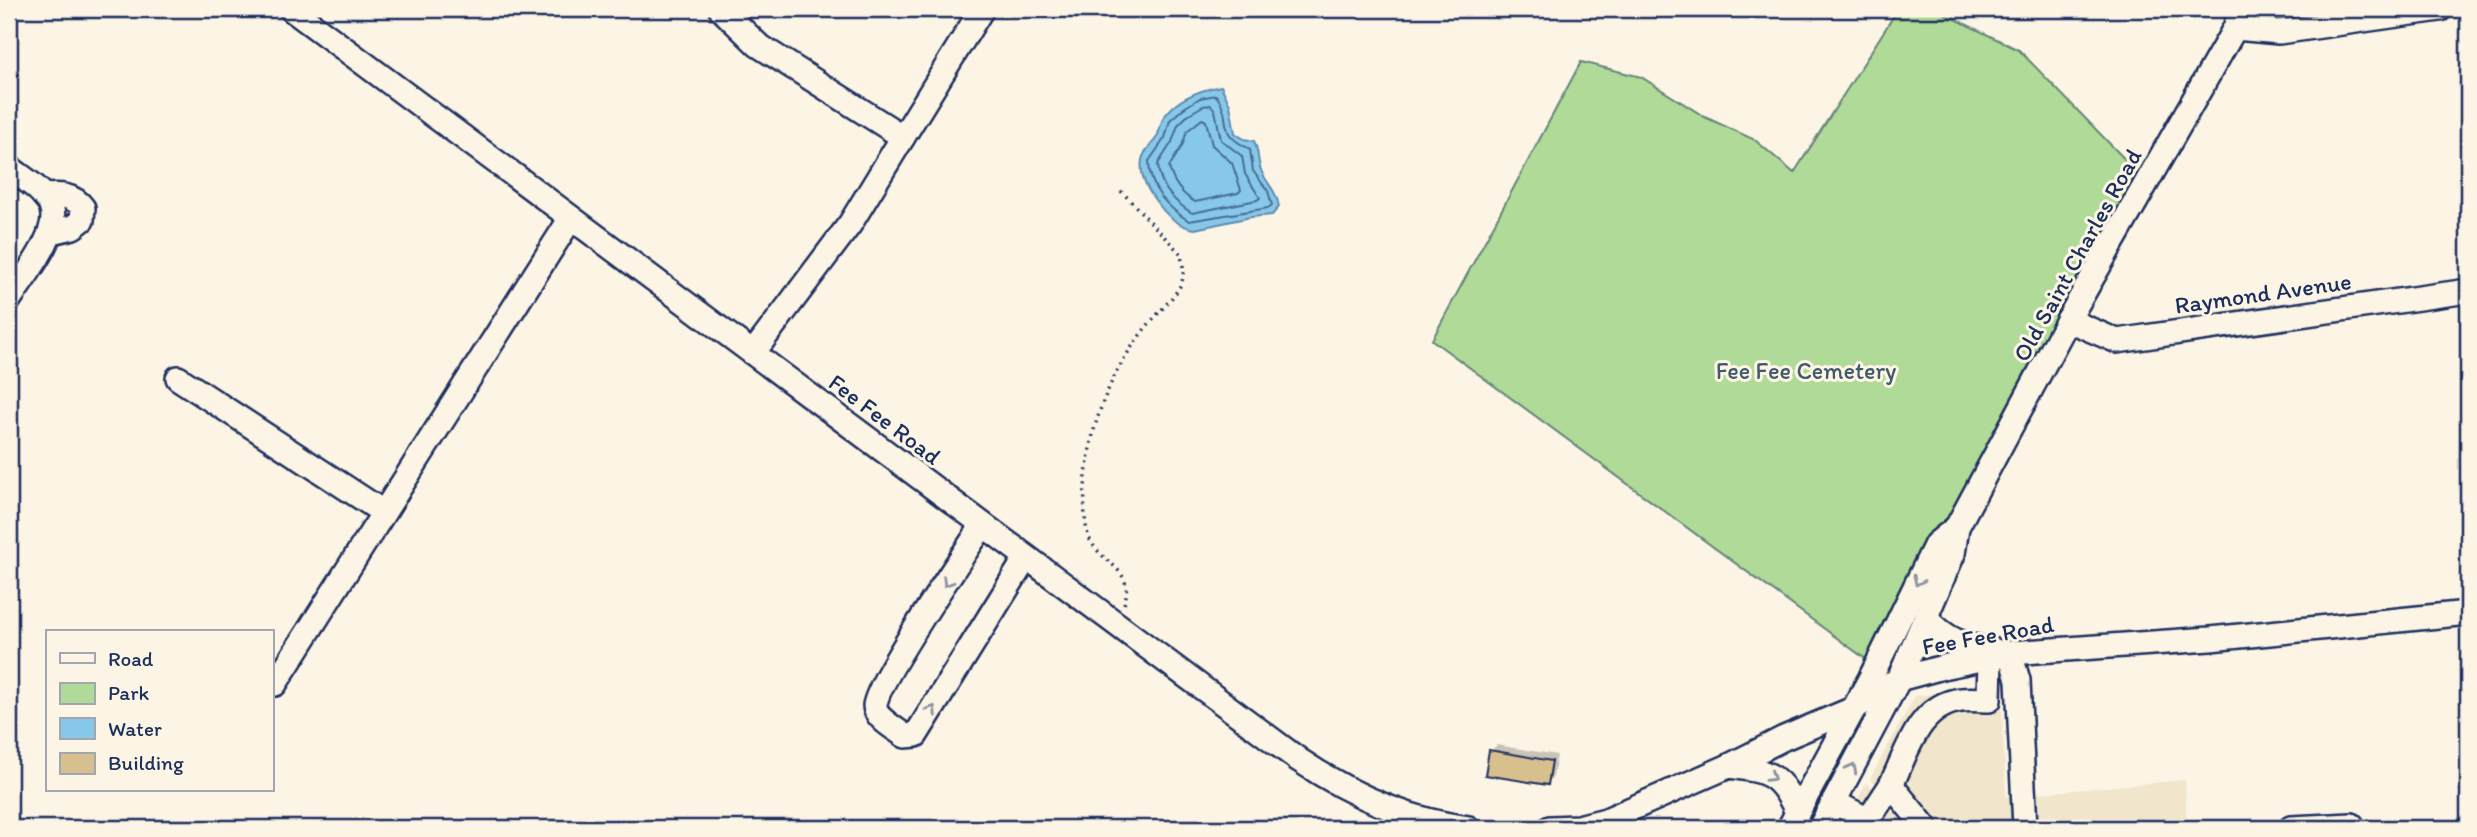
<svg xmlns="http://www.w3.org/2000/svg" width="2477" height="837" font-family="Itim,sans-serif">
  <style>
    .built { fill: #f1e5cb }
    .green { fill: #afda97; stroke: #65847a; stroke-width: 2 }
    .water { fill: #87c8e8; stroke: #5c8bb1; stroke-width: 2 }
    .shadow { fill: #0003 }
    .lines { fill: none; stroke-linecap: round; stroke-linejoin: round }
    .shore { stroke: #466c95; stroke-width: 2 }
    .building { fill: #d8bf8e; stroke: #1b2f5e; stroke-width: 2 }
    .minor-casing { stroke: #1b2f5e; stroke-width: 28 }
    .path { stroke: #1b2f5e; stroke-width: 3.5; stroke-dasharray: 2 5; stroke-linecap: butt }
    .minor { stroke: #fcf5e5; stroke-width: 23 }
    .oneway { stroke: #8c92a2 }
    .labels { text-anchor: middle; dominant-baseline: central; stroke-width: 6; stroke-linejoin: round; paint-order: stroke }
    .street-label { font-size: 24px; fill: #1b2f5e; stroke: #fcf5e5 }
    .park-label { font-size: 24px; fill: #405a6c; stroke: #fcf5e5 }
  </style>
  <rect width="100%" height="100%" fill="#fcf5e5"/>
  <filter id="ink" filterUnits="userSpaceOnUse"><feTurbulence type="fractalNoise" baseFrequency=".0143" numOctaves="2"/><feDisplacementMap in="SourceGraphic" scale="14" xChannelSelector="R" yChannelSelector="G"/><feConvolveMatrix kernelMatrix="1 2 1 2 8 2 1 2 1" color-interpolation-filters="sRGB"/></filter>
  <g filter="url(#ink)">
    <g class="built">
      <path d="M 2001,687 L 2006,796 L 2185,780 L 2187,828 L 1935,828 L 1870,779 L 1915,696 Z"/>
      <path d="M 1866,783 L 1895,804 L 1918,828 L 1843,828 Z"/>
    </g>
    <path class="green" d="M 1898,9 L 1935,9 L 2019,50 L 2139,174 L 1871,663 L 1432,340 L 1581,62 L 1641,77 L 1705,117 L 1755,140 L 1794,173 Z"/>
    <path class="water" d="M 1221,86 L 1230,105 L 1235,133 L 1244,139 L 1254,141 C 1259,151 1257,160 1261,170 C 1267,185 1276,189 1279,207 L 1272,215 L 1251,217 L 1195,229 C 1180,227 1168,217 1159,205 C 1150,194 1139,177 1142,160 C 1143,152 1152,145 1157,137 C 1160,131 1160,123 1164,117 C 1177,98 1200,90 1221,86 Z"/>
    <path class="shadow" d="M 1497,745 L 1557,755 L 1553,777 L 1547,783 L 1491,751 Z"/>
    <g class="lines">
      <g class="shore">
        <path d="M 1216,95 C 1235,121 1213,132 1250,149 L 1253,171 L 1268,191 L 1272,205 L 1268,208 L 1189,221 C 1167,207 1149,189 1149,161 L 1165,138 L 1170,120 L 1184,108 L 1200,98 Z"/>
        <path d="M 1211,105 L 1215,110 L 1221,140 L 1242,156 L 1245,174 L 1260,198 L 1257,200 L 1192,213 C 1174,202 1159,186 1158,164 L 1172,142 L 1178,125 L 1189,114 L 1203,106 Z"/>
        <path d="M 1202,119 L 1206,121 L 1212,145 L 1232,163 L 1241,190 L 1238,193 L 1195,202 C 1181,194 1173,183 1169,167 L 1182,146 L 1187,131 Z"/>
      </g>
    </g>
    <path class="building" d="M 1489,750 L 1552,761 L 1548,785 L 1485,775 Z"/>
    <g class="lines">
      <defs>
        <g id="minor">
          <path d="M 291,9 L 1299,760 C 1351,795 1406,820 1468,828"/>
          <path d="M 721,9 L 758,45 L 903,137 L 982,9"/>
          <path d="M 2235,28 L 2279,32 L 2440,9"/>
          <path d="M 9,167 C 22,178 41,188 50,204 C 64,230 23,278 9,300"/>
          <path d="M 44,196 C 60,195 73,194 83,208 L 82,220 L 73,227 L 51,232"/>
          <path d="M 2068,320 L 2117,341 L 2468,291"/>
          <path d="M 753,353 L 850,224 L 903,137"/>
          <path d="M 178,378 L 383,512"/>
          <path d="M 983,525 C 966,551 875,684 875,706 C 875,718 896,729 905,736 L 916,735 L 1026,558"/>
          <path d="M 1926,617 C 1947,642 1965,645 1996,651"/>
          <path d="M 2010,653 L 2018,680 L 2025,828"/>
          <path d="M 275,684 L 571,218"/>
          <path d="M 1729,766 C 1769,771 1780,774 1797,812"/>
          <path d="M 1891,785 C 1907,753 1918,705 1961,700 C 1970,699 1980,700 1989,700 L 1990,657"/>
          <path d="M 1834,802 L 1868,820 L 1891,785 L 1926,828"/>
          <path d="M 1550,828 L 1578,827 L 1606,820 L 1729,766 L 1784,738 L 1853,709 L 1899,679 L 1947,666 L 2010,653 L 2210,639 L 2468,613"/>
          <path d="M 1789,828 L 1870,679 L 1936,544 L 1957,527"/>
          <path d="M 1820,828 L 1899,679 L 1953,554 L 1957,527 L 2068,320 L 2235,28 L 2241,9"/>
          <path d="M 2291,828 L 2352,825 L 2352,828"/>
        </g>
      </defs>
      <use href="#minor" class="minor-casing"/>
      <path class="path" d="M 1121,191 L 1180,253 C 1183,262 1185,275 1181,284 C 1175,297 1153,318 1144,330 C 1120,361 1104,393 1094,430 C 1087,457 1081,503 1087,531 C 1094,564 1139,565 1123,607"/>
      <use href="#minor" class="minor"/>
    </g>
    <defs><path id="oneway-chevron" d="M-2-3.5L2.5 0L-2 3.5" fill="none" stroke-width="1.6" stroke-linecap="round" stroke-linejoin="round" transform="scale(1.75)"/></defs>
    <g class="oneway">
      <use href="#oneway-chevron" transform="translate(1918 581) rotate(116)"/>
      <use href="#oneway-chevron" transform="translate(947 582) rotate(122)"/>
      <use href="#oneway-chevron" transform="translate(932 710) rotate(-58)"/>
      <use href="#oneway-chevron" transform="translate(1852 768) rotate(-62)"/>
      <use href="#oneway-chevron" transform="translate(1771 777) rotate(33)"/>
    </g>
  </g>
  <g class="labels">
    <g class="street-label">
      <text transform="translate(2077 255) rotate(-61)">Old Saint Charles Road</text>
      <text transform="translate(2263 293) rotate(-8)">Raymond Avenue</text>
      <text transform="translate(885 419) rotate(37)">Fee Fee Road</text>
      <text transform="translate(1988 635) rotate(-10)">Fee Fee Road</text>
    </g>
    <g class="park-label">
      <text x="1806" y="370">Fee Fee Cemetery</text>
    </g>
  </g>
  <rect width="2477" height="837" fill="none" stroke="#fcf5e5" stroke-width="35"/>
  <rect x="18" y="18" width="2442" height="802" fill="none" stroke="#1b2f5e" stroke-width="2.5" filter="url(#ink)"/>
  <rect x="46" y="630" width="228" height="161" fill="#fcf5e5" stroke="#a2a6af" stroke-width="2"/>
  <rect x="60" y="653" width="35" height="10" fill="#fcf5e5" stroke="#a2a6af" stroke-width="2"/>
  <text x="108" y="666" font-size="21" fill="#1b2f5e">Road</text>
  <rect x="60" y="683" width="35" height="21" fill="#afda97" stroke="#a2a6af" stroke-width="2"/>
  <text x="108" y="700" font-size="21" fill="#1b2f5e">Park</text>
  <rect x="60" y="718" width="35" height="21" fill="#87c8e8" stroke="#a2a6af" stroke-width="2"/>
  <text x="108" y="736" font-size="21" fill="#1b2f5e">Water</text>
  <rect x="60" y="753" width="35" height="21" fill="#d8bf8e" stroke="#a2a6af" stroke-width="2"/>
  <text x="108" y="770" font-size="21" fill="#1b2f5e">Building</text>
</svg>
